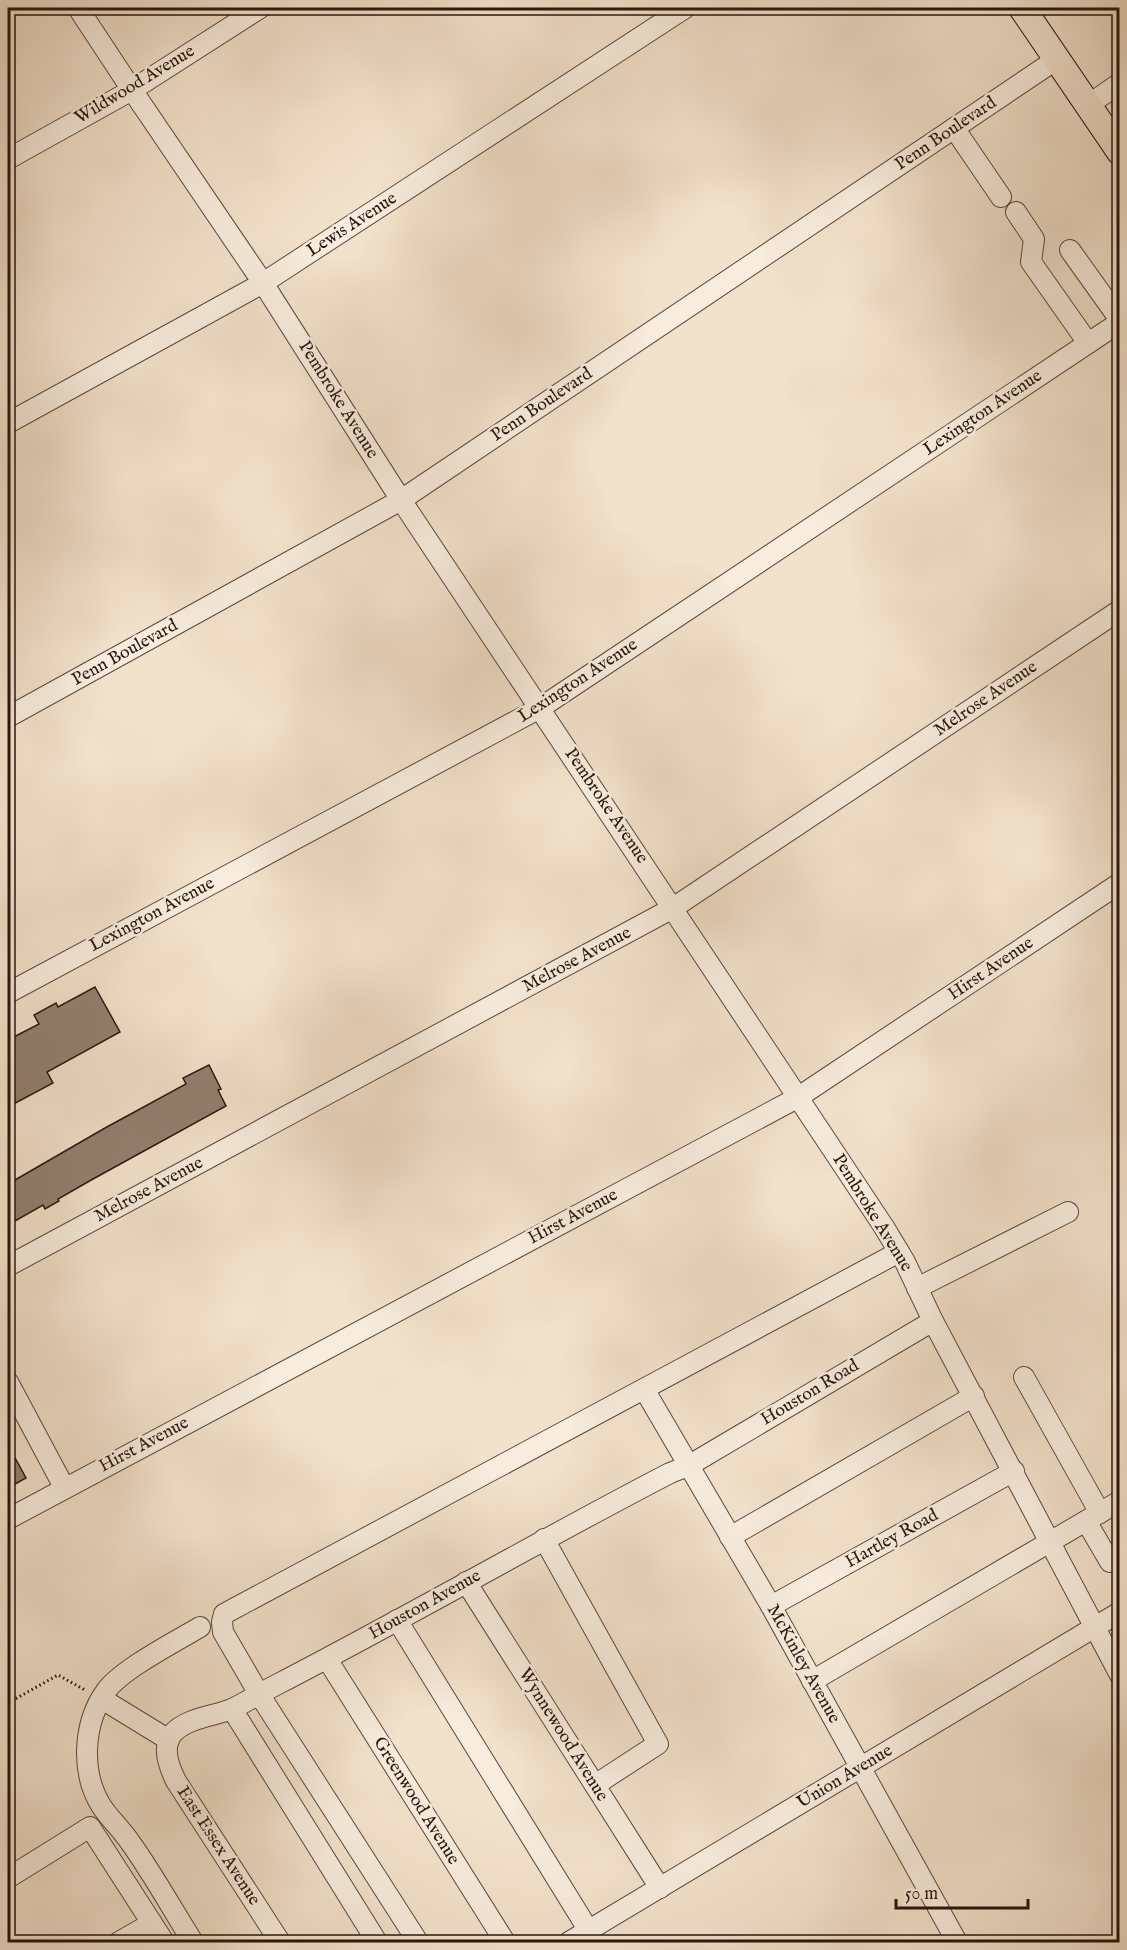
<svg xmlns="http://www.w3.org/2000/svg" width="1127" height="1950" font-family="'IM FELL English',serif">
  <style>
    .building { fill: #918070; stroke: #28160e; stroke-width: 1.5 }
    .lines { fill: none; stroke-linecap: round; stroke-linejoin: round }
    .minor-casing { stroke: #5a493d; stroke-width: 22 }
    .major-casing { stroke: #28160e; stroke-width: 28 }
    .path { stroke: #28160e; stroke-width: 3; stroke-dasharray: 1.5 3; stroke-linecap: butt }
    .minor { stroke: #f7ecdd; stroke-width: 20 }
    .major { stroke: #f2e1cb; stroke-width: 26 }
    .labels { text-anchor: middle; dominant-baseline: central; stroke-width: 5; stroke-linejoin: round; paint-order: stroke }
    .street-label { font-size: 18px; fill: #28160e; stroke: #f7ecdd }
  </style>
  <rect width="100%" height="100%" fill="#f2e1cb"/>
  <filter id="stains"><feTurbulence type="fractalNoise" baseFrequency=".00333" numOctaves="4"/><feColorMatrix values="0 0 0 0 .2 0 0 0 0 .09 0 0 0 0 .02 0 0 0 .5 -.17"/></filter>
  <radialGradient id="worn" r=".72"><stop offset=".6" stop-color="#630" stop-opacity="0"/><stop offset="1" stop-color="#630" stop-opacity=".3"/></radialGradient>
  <g class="building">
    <path d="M 95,987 L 120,1032 L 47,1072 L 53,1083 L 8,1107 L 8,1040 L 39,1024 L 34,1015 L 56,1003 L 58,1007 Z"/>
    <path d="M 209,1065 L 221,1089 L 218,1090 L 226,1106 L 93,1179 L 58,1199 L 59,1201 L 45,1209 L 43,1205 L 8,1225 L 8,1184 L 105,1128 L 186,1084 L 183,1078 Z"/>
    <path d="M 8,1445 L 26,1478 L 8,1488 Z"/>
  </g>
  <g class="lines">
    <defs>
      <g id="minor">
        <path d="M 78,8 L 132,90 L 263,283 L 401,500 L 884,1227 L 905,1262 L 933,1321 L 1120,1675"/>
        <path d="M 1088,105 L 1120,83"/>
        <path d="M 954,128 L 1001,197"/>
        <path d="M 8,159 L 132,90 L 260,8"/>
        <path d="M 1016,212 L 1034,239 L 1031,262 L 1088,343"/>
        <path d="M 1070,250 L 1120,320"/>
        <path d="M 8,423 L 263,283 L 685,8"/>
        <path d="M 8,717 L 401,500 L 1057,59"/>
        <path d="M 8,993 L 540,708 L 1120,322"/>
        <path d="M 8,1266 L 673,908 L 1120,610"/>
        <path d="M 917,1288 L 1068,1212"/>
        <path d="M 1024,1377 L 1100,1513"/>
        <path d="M 8,1382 L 64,1487"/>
        <path d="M 644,1389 L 771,1606 L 957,1942"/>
        <path d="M 8,1519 L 797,1098 L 1120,883"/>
        <path d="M 1086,1521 L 1110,1562 L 1120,1557"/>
        <path d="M 730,1537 L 974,1396"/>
        <path d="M 544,1539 L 658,1744 L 595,1785"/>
        <path d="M 466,1582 L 660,1888"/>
        <path d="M 771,1606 L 1014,1471"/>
        <path d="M 397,1620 L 589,1931"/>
        <path d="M 327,1659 L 505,1942"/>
        <path d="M 812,1681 L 1120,1501"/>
        <path d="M 102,1699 L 169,1740"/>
        <path d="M 232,1709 L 377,1942"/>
        <path d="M 8,1878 L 90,1827 L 164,1942"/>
        <path d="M 119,1942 L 152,1923"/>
        <path d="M 193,1942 C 172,1909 153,1874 130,1842 C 122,1830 110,1819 102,1807 C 80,1773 83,1723 106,1691 C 122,1669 175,1642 200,1627"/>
        <path d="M 280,1942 L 176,1781 C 169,1767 161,1746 173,1733 C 187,1718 214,1716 232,1709 C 248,1701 264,1691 280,1683 C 411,1615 539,1541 670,1473 L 688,1466 L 933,1321"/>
        <path d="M 418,1942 L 259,1694 L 223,1632 L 222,1622 L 224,1614 L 899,1252"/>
        <path d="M 569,1942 L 1120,1612"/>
      </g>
      <path id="major" d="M 1022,8 L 1120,152"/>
    </defs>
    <use href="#minor" class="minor-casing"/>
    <use href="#major" class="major-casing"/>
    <path class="path" d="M 8,1703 L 58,1675 L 85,1690"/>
    <use href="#minor" class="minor"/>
    <use href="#major" class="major"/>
  </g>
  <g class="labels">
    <g class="street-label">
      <text transform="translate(135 85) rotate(-31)">Wildwood Avenue</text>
      <text transform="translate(946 134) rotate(-34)">Penn Boulevard</text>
      <text transform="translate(352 225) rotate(-33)">Lewis Avenue</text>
      <text transform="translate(338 400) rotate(58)">Pembroke Avenue</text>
      <text transform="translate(542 405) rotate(-34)">Penn Boulevard</text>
      <text transform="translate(983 413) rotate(-34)">Lexington Avenue</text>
      <text transform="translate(125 653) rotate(-29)">Penn Boulevard</text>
      <text transform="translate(578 681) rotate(-33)">Lexington Avenue</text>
      <text transform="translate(986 699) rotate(-34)">Melrose Avenue</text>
      <text transform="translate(606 806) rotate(56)">Pembroke Avenue</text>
      <text transform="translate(152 915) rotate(-28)">Lexington Avenue</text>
      <text transform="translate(577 960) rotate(-28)">Melrose Avenue</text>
      <text transform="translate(991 969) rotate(-34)">Hirst Avenue</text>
      <text transform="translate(149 1190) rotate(-28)">Melrose Avenue</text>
      <text transform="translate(872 1213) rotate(58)">Pembroke Avenue</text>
      <text transform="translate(573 1217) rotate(-28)">Hirst Avenue</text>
      <text transform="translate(810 1393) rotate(-31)">Houston Road</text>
      <text transform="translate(144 1445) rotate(-28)">Hirst Avenue</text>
      <text transform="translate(892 1539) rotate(-29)">Hartley Road</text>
      <text transform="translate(425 1605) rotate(-29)">Houston Avenue</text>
      <text transform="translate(803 1664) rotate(61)">McKinley Avenue</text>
      <text transform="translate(563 1735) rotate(58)">Wynnewood Avenue</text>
      <text transform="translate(845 1777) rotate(-31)">Union Avenue</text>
      <text transform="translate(416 1801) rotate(58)">Greenwood Avenue</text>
      <text transform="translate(218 1846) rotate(57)">East Essex Avenue</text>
    </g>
  </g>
  <rect width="1127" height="1950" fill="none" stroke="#f2e1cb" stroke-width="30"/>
  <rect x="9" y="9" width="1109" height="1932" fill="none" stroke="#28160e" stroke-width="3"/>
  <rect x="15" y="15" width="1097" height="1920" fill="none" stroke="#28160e" stroke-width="1.5"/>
  <path d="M896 1899v9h132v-9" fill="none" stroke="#28160e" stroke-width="3"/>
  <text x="905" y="1899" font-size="18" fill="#28160e" stroke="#f7ecdd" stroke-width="4.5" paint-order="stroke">50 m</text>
  <rect width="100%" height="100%" filter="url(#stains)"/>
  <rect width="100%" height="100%" fill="url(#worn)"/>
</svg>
